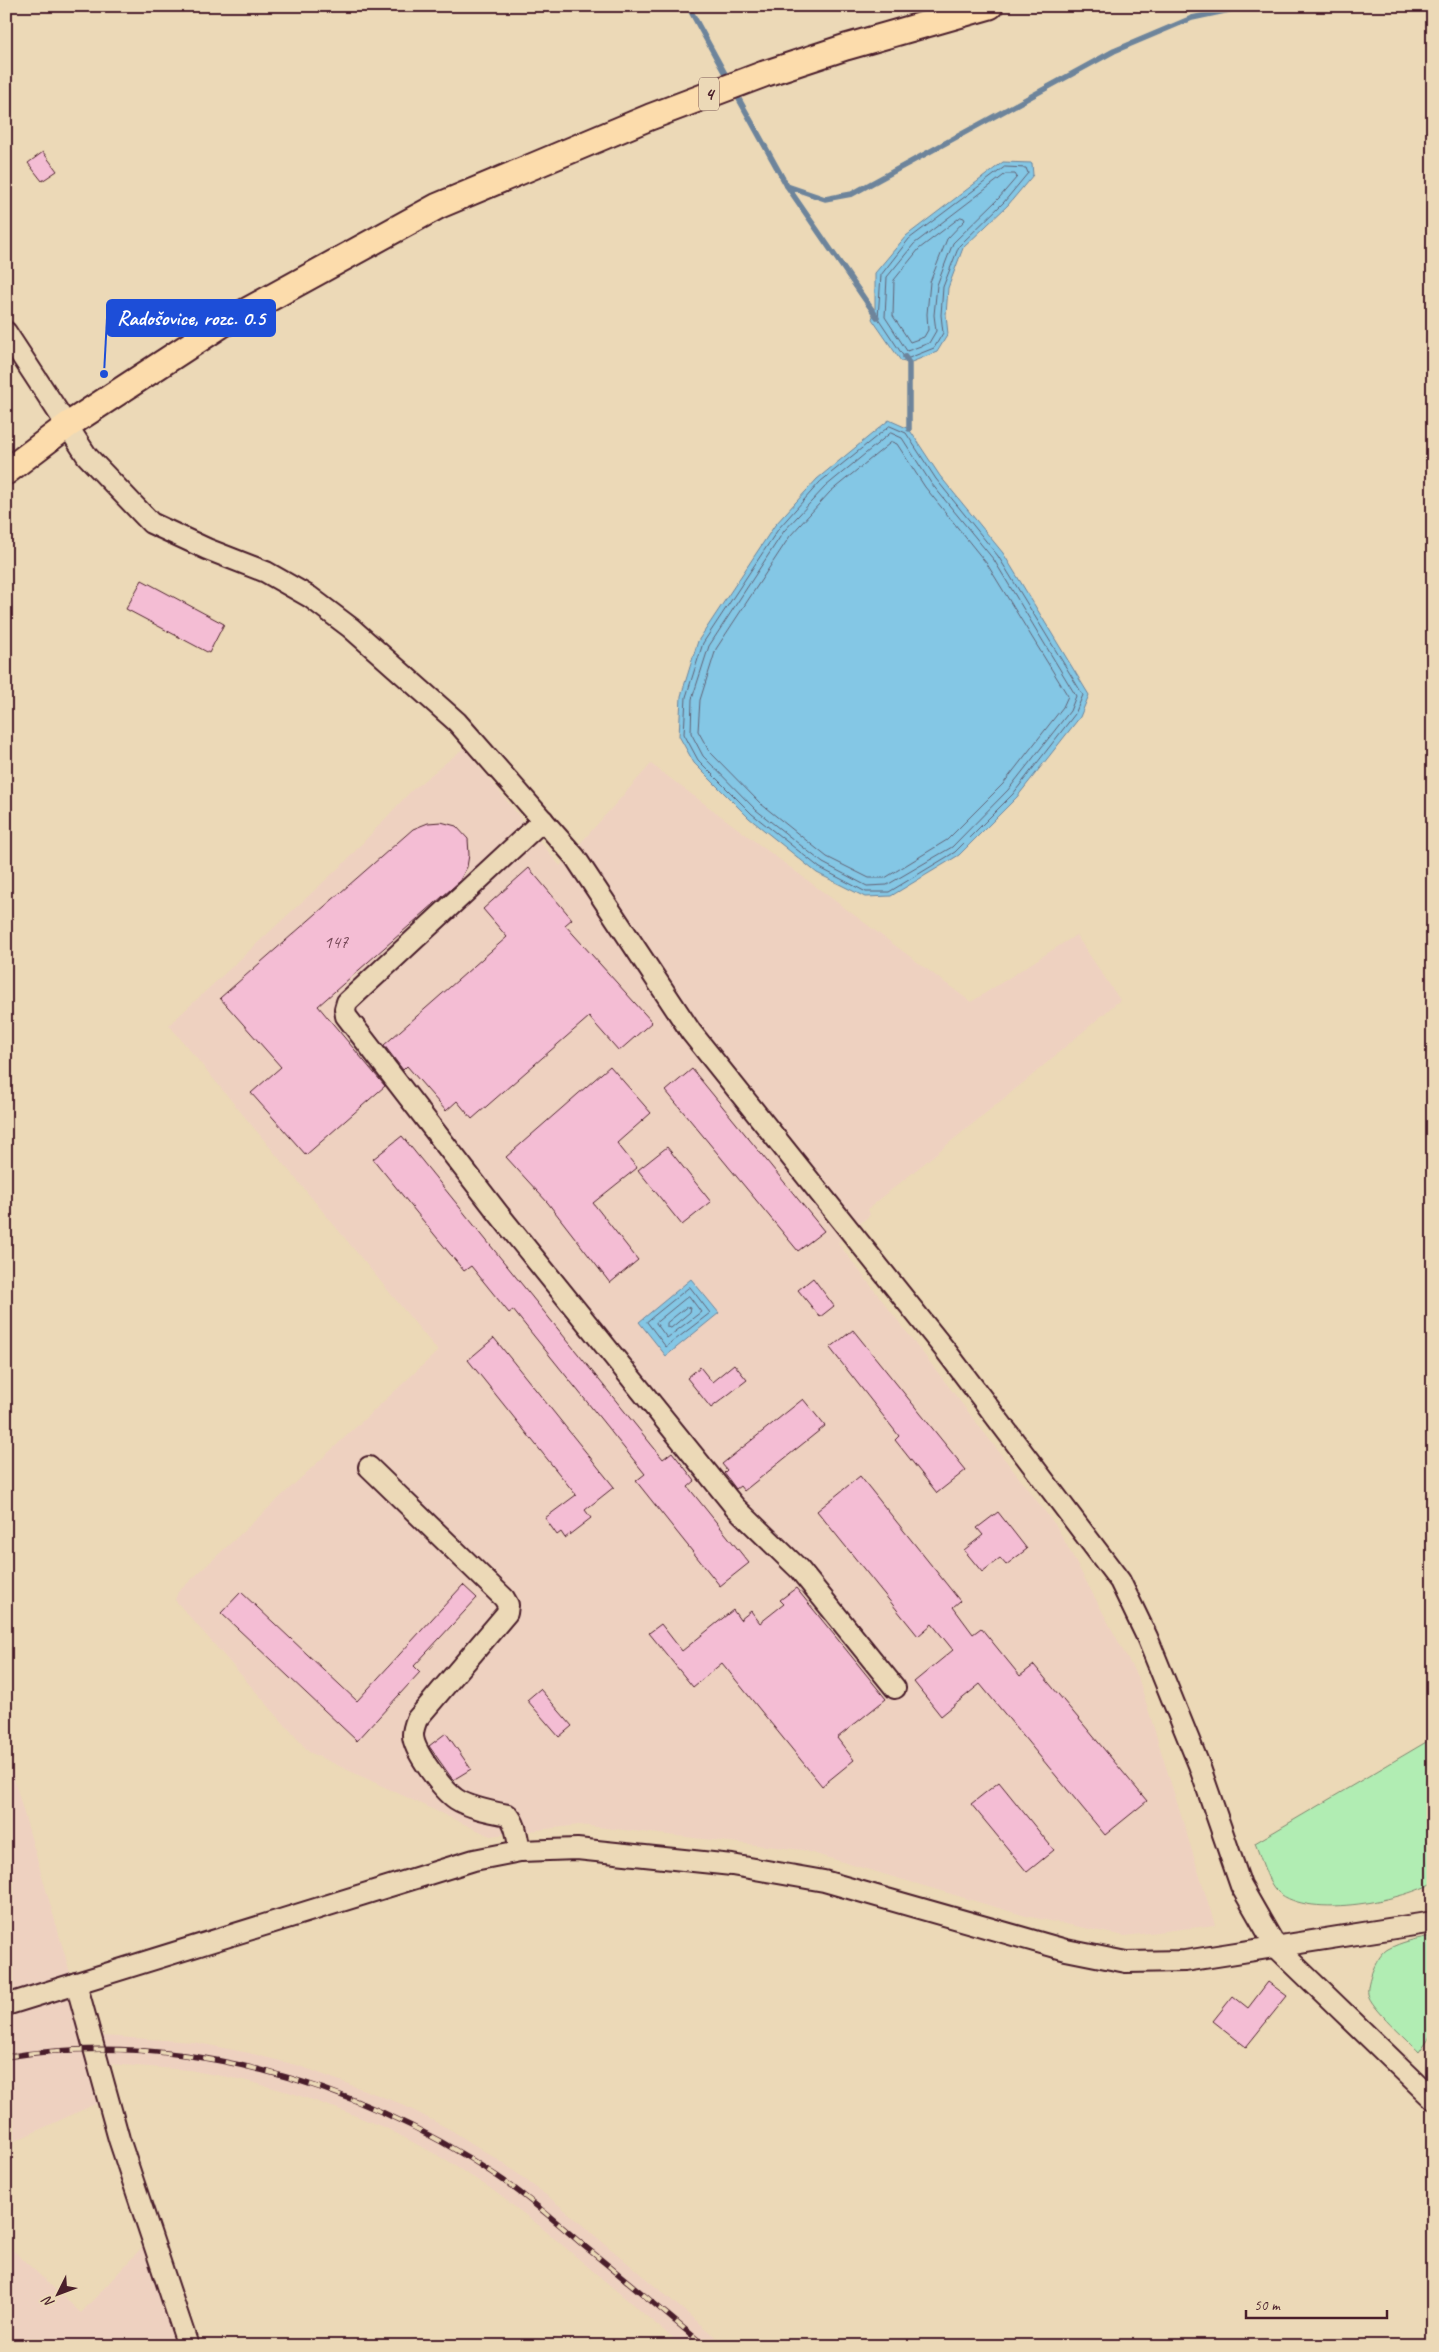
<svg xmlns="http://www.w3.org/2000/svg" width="1439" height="2352" font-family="Caveat,sans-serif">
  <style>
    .built { fill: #eed1c0 }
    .green { fill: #b1edb3; stroke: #7e866f }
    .water { fill: #84c7e5; stroke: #6d849b }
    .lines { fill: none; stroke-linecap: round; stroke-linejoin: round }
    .shore { stroke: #616275; stroke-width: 1 }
    .stream { stroke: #6d849b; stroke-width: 5.5 }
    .building { fill: #f4bdd4; stroke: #4a1f2b }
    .minor-casing { stroke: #4a1f2b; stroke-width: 24 }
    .major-casing { stroke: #4a1f2b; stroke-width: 29 }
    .minor { stroke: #ecd9b7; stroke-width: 20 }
    .major { stroke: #fcdcac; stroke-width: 25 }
    .rail-casing { stroke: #4a1f2b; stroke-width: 5.5 }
    .rail { stroke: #ecd9b7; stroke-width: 4; stroke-dasharray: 11; stroke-linecap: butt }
    .labels { text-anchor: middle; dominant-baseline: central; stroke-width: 4; stroke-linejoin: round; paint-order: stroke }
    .number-label { font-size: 18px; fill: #744655 }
    .shield { fill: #ecd9b7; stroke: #7b5755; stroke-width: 1 }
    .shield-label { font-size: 19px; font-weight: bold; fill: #4a1f2b }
    .leader { fill: none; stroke: #1d4ed8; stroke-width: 2 }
    .callout-dot { fill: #1d4ed8; stroke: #ecd9b7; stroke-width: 2 }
    .callout { fill: #1d4ed8; stroke: #1d4ed8; stroke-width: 2 }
    .callout-label { font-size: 21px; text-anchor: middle; font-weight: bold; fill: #fff }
  </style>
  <rect width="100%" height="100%" fill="#ecd9b7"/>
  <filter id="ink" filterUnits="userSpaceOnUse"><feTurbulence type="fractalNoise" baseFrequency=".02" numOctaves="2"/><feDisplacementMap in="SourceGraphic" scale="10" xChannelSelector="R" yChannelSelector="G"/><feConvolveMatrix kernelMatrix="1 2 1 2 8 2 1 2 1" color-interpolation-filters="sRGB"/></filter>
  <g filter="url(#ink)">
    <g class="built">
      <path d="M 464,748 L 560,866 L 651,764 L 971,1002 L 1076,935 L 1120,1000 L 1029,1078 L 868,1209 L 870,1215 L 838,1243 L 1057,1527 L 1139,1680 L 1215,1925 L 1124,1936 L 1026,1916 L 802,1850 L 579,1825 L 490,1836 L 309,1752 L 175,1600 L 178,1592 L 438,1351 L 169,1025 L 344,863 L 411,791 Z"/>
      <path d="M 10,1765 L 88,2035 L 193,2042 L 249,2053 L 300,2066 L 399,2103 L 451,2130 L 506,2165 L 554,2201 L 726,2346 L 682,2346 L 536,2223 L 490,2188 L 437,2155 L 388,2129 L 341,2110 L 292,2093 L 243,2080 L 189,2070 L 96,2063 L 106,2099 L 6,2145 L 6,1767 Z"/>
      <path d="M 6,2244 L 81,2313 L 145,2244 L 177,2346 L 6,2346 Z"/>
    </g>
    <g class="green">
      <path d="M 1433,1738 L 1433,1883 C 1400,1901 1303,1921 1275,1889 C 1267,1880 1260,1855 1255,1843 Z"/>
      <path d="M 1433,1936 L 1433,2032 L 1419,2052 C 1409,2041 1370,2007 1368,1994 C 1366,1982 1377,1955 1388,1949 C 1401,1942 1418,1938 1433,1936 Z"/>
    </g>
    <g class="water">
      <path d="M 1003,162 L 1032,163 L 1033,175 L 1008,205 L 963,248 L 948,288 L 946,315 L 948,334 L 937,352 L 909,363 L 901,361 L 872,319 L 875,310 L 875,273 L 906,236 Z"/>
      <path d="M 889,420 L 909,429 L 940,476 L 1003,553 L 1089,695 L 1080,717 L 1017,797 L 959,855 L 891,896 L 865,897 L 817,873 L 749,818 L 694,763 L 679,736 L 681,696 L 698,641 L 775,525 L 817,479 Z"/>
      <path d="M 691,1279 L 719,1313 L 666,1356 L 639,1322 Z"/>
    </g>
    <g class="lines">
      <g class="shore">
        <path d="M 1005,167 L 1026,168 L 1028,173 L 1004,202 L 959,246 L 943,287 L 941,315 L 943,333 L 934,348 L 909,358 L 904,357 L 878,318 L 881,275 L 909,239 Z"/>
        <path d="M 1006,174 L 1015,174 L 1017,177 L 999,198 L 953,243 L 937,285 L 934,315 L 936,331 L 929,343 L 907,351 L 885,317 L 887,277 L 914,244 Z"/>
        <path d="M 961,217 L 964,218 L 965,220 L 947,239 L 930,282 L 927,314 L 928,330 L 924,337 L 910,342 L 893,316 L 894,280 L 919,249 Z"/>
        <path d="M 890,426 L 906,433 L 936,479 L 998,556 L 1083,695 L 1075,714 L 1013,794 L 955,852 L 889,892 L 866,892 L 820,868 L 752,814 L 698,760 L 684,734 L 686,697 L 703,643 L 779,528 L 820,482 Z"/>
        <path d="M 891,433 L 902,438 L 931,483 L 994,560 L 1076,696 L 1070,711 L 1008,790 L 952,847 L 887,885 L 867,886 L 823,863 L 756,810 L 703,756 L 691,733 L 692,699 L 709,646 L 784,531 L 825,487 Z"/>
        <path d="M 892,442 L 897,444 L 925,487 L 987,564 L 1068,696 L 1063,707 L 1003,784 L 947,840 L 885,878 L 869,878 L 827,857 L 761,804 L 709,751 L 698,731 L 700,700 L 716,649 L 790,536 L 830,492 Z"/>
        <path d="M 690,1287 L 710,1313 L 666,1347 L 647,1322 Z"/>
        <path d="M 689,1296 L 701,1312 L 667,1338 L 656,1323 Z"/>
        <path d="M 687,1307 L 691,1308 L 690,1312 L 671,1328 L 667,1327 L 667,1323 Z"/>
      </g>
      <g class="stream">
        <path d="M 688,6 L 729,81"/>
        <path d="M 735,92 L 787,186 L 825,199 L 852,194 L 1114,51 L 1192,18 L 1248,6"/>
        <path d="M 787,186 L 877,317"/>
        <path d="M 905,357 L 909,363 L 909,429"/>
      </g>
    </g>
    <g class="building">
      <path d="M 43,152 L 57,171 L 42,181 L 28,163 Z"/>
      <path d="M 142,580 L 224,624 L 209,653 L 126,609 Z"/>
      <path d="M 441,822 L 456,826 L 468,839 L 469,855 L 467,867 L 459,882 L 318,1006 L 385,1086 L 306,1155 L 251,1093 L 281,1067 L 220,998 L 413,829 L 428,823 Z"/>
      <path d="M 529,868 L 572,919 L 565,925 L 652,1022 L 619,1051 L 589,1017 L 472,1119 L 457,1101 L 446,1111 L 407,1066 L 403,1070 L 384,1045 L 507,937 L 483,909 Z"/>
      <path d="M 610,1066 L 651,1113 L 617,1143 L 637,1168 L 593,1203 L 638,1260 L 610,1283 L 548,1203 L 506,1157 Z"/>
      <path d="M 692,1069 L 824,1231 L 798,1251 L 666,1091 Z"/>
      <path d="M 402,1136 L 663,1459 L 672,1452 L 695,1481 L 688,1487 L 749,1563 L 720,1586 L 636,1481 L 645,1474 L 513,1310 L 509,1313 L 471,1266 L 464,1271 L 373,1159 Z"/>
      <path d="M 667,1147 L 711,1202 L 682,1225 L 638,1170 Z"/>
      <path d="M 813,1278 L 834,1306 L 820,1317 L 798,1290 Z"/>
      <path d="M 853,1330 L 966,1470 L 937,1493 L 895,1440 L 899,1436 L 830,1348 Z"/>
      <path d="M 494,1338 L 614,1487 L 585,1510 L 591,1518 L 565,1538 L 561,1532 L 557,1535 L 545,1518 L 576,1495 L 468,1360 Z"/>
      <path d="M 734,1364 L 747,1380 L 711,1408 L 687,1378 L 700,1367 L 712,1382 Z"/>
      <path d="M 803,1399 L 825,1426 L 744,1491 L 740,1486 L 736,1489 L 724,1473 L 727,1470 L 722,1464 Z"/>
      <path d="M 860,1476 L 960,1601 L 953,1607 L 973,1634 L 981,1628 L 1020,1676 L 1034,1665 L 1147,1801 L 1105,1835 L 980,1684 L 941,1716 L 914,1682 L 953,1650 L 932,1624 L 918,1636 L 817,1511 Z"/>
      <path d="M 998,1512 L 1027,1549 L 1006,1565 L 1000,1558 L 982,1572 L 964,1550 L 983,1535 L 977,1528 Z"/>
      <path d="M 463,1585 L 477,1598 L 414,1666 L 420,1672 L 357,1741 L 221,1613 L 241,1592 L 357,1701 Z"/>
      <path d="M 796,1588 L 886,1699 L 837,1738 L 854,1760 L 822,1786 L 722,1663 L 693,1687 L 649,1633 L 661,1624 L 682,1651 L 733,1610 L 740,1620 L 751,1611 L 760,1623 L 784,1604 L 780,1600 Z"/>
      <path d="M 540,1689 L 572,1726 L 559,1737 L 527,1700 Z"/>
      <path d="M 446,1733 L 471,1769 L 453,1780 L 429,1746 Z"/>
      <path d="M 999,1782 L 1054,1850 L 1027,1872 L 971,1804 Z"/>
      <path d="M 1268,1982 L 1287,1996 L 1246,2047 L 1213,2021 L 1233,1996 L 1248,2008 Z"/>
    </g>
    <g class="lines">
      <defs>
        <g id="minor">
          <path d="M 6,332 L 87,456 L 151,523 L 207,549 L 266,572 L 310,597 L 351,628 L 457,722 L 575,857 L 691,1032 L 946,1351 L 1120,1581 L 1147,1637 L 1199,1765 L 1241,1886 L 1276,1947 L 1433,2099"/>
          <path d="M 543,820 L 347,1002 L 345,1009 L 346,1016 L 498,1213 L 735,1507 L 799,1569 L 895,1688"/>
          <path d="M 369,1467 L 504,1598 L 508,1605 L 507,1613 L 417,1719 C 415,1724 413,1730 413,1735 C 413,1751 443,1790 456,1799 C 470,1808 492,1812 508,1815 C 517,1825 517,1838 520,1851"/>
          <path d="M 76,1983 L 119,2139 L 188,2346"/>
          <path d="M 6,2005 L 474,1860 L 520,1851 L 577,1849 L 732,1865 L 824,1881 L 1066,1950 L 1126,1962 L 1185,1961 L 1433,1922"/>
        </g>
        <path id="major" d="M 6,472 L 68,425 L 221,325 L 438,206 L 650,117 L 764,74 L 846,47 L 990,6"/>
      </defs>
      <use href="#minor" class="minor-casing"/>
      <use href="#major" class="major-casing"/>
      <use href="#minor" class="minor"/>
      <use href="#major" class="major"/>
      <defs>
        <path id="rail" d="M 6,2057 C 176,2029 356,2081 497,2176 C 527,2196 555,2221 583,2245 C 624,2278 664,2312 705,2346"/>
      </defs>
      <use href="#rail" class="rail-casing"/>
      <use href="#rail" class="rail"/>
    </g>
  </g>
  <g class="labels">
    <g class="number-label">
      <text x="336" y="942">147</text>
    </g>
    <rect class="shield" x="699" y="77.5" width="20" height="33" rx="4"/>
    <g class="shield-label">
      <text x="709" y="94">4</text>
    </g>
  </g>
  <path class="leader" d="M104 374L107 318"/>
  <circle class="callout-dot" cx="104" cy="374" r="5"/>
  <rect class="callout" x="107" y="300" width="168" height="36" rx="5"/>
  <g class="callout-label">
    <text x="191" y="325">Radošovice, rozc. 0.5</text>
  </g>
  <rect width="1439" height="2352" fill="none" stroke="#ecd9b7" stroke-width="25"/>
  <rect x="12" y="12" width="1414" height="2327" fill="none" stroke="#4a1f2b" stroke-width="2" filter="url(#ink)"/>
  <g transform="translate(58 2294) rotate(228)" stroke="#ecd9b7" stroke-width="4" paint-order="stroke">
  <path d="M0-4L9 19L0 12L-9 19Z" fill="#4a1f2b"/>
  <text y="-8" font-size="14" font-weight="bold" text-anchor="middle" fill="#4a1f2b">N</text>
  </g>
  <path d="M1246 2310v8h141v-8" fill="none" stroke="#4a1f2b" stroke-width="2.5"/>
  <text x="1254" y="2310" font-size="15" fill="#4a1f2b" stroke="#ecd9b7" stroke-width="4" paint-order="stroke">50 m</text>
</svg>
